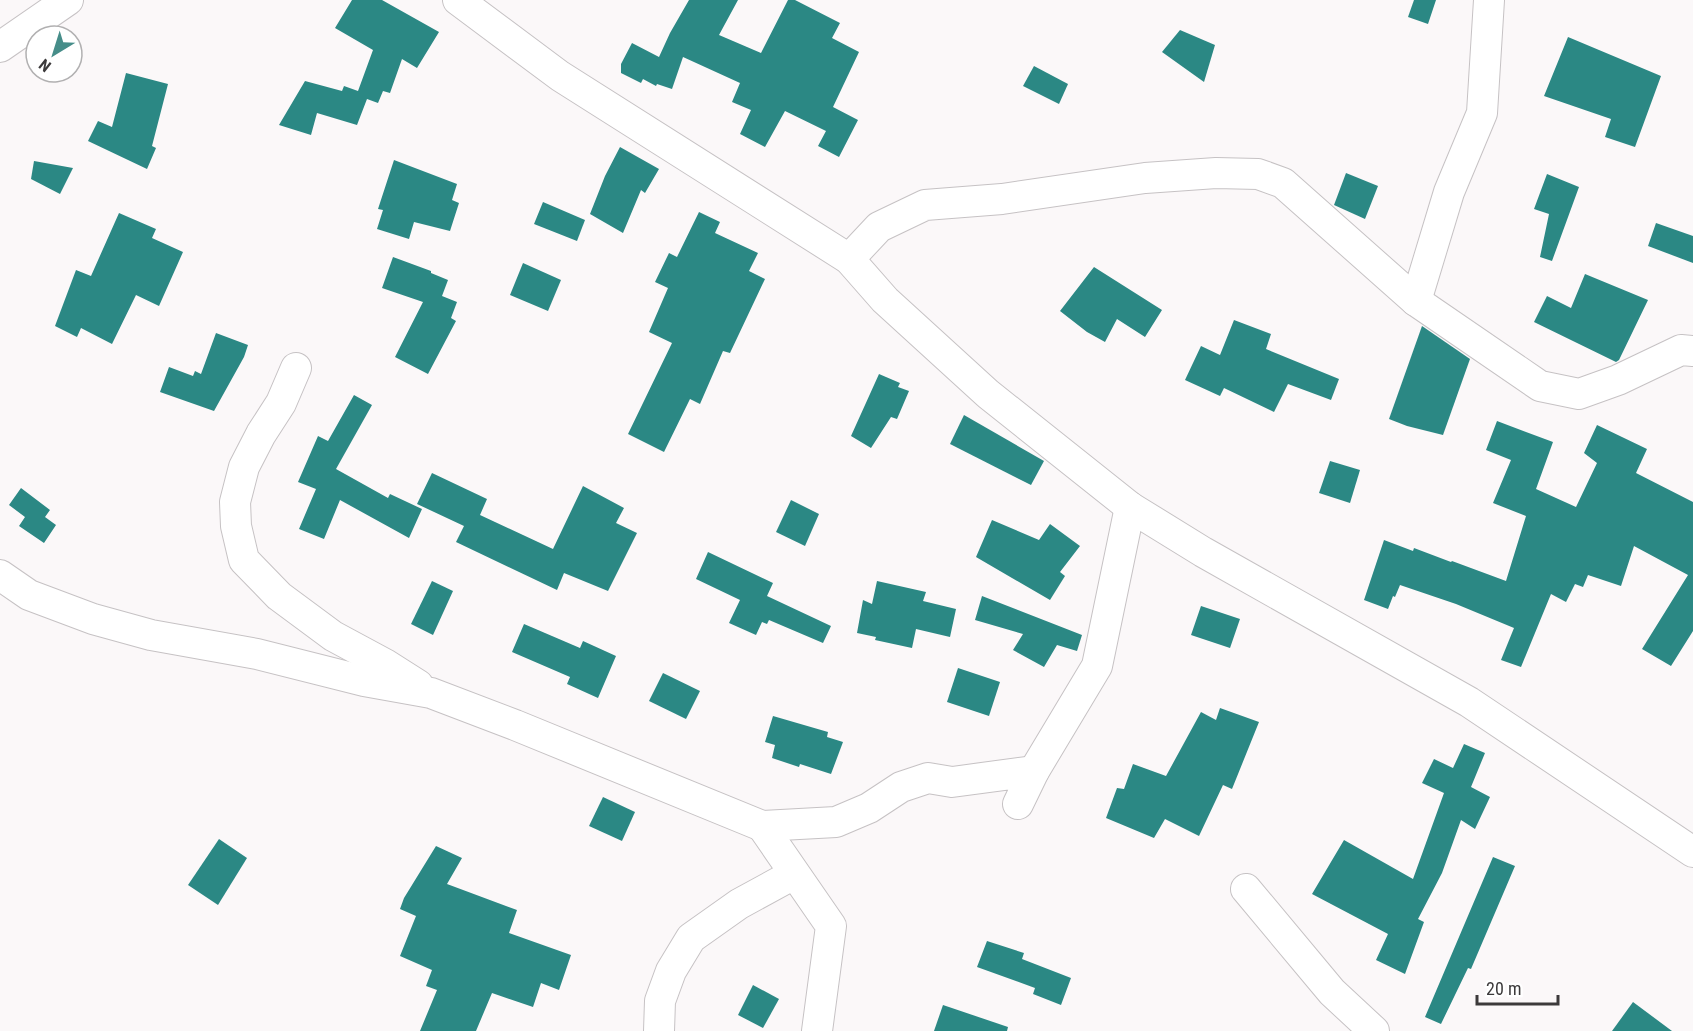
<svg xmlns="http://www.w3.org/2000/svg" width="1693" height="1031" font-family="'Roboto Condensed',sans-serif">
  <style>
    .building { fill: #2b8884 }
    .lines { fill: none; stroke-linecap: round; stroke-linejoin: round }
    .minor-casing { stroke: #c6c2c4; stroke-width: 32 }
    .minor { stroke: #fff; stroke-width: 30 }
  </style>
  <rect width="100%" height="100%" fill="#fbf8f9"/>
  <g class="building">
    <path d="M 352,0 L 382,0 L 439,32 L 417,68 L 402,59 L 390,93 L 383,91 L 378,103 L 367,99 L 357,125 L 317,113 L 311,135 L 279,125 L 305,81 L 342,91 L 344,86 L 358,91 L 373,50 L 335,28 Z"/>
    <path d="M 689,0 L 738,0 L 719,35 L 761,53 L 788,0 L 795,0 L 840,23 L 832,38 L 859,52 L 833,107 L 858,120 L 839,157 L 818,146 L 826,131 L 785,111 L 765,147 L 740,134 L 751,110 L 732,102 L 740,83 L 683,57 L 672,89 L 657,84 L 656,86 L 643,79 L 641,83 L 621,73 L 621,64 L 632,43 L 659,57 L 670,33 Z"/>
    <path d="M 1414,0 L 1436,0 L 1428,24 L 1408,17 Z"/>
    <path d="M 1180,30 L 1215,45 L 1204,82 L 1162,52 Z"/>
    <path d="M 1568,37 L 1661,76 L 1635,147 L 1605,137 L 1611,119 L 1544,96 Z"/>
    <path d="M 1034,66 L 1068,84 L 1059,104 L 1023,86 Z"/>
    <path d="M 126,73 L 168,84 L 152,146 L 156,148 L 147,169 L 88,141 L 98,121 L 112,127 Z"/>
    <path d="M 620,147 L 659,169 L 645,193 L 641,190 L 623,233 L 590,214 L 605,176 Z"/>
    <path d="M 394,160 L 457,184 L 452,200 L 459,203 L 450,231 L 414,222 L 409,239 L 377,229 L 383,210 L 378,209 Z"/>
    <path d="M 34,161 L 73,168 L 60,194 L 31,179 Z"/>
    <path d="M 1346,173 L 1378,186 L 1365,219 L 1334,205 Z"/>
    <path d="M 1547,174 L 1579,187 L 1552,261 L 1540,257 L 1549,214 L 1534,209 Z"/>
    <path d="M 543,202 L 585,220 L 577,241 L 534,224 Z"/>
    <path d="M 699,212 L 720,222 L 715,233 L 758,253 L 749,271 L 765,279 L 730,353 L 723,351 L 700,404 L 690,399 L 664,452 L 628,434 L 672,343 L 649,332 L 668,288 L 655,282 L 669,253 L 677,257 Z"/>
    <path d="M 119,213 L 156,229 L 152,238 L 183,252 L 159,306 L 136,295 L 112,344 L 81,328 L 77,337 L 55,326 L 76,270 L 91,276 Z"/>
    <path d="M 1656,223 L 1693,236 L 1693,263 L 1648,246 Z"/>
    <path d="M 393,257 L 431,271 L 431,273 L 448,280 L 442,296 L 457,302 L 451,318 L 456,321 L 428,374 L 395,357 L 423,302 L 382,288 Z"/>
    <path d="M 523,263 L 561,280 L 548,311 L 510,295 Z"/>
    <path d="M 1094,267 L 1162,310 L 1145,337 L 1117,319 L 1105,342 L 1087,332 L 1060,311 Z"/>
    <path d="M 1585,274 L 1648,300 L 1619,360 L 1616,362 L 1534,322 L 1547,296 L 1571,308 Z"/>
    <path d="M 1234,320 L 1271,334 L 1266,349 L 1339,379 L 1331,400 L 1288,384 L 1274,412 L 1224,388 L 1220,396 L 1185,380 L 1201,346 L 1220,355 Z"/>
    <path d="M 1422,326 L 1470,359 L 1443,435 L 1407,426 L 1389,419 Z"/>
    <path d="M 216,333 L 248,345 L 244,357 L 214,411 L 160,392 L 169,367 L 193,376 L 195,371 L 201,374 Z"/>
    <path d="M 879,374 L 900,383 L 898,387 L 909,391 L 897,419 L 891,417 L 871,448 L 851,436 Z"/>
    <path d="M 354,395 L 372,405 L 336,469 L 388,498 L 390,494 L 422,509 L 409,538 L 340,500 L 324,539 L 299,529 L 316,489 L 298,482 L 318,436 L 328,441 Z"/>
    <path d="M 964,415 L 1044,461 L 1031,485 L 950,444 Z"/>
    <path d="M 1497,421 L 1553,442 L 1536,489 L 1576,507 L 1597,463 L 1584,453 L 1597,425 L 1647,449 L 1636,473 L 1693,502 L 1693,631 L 1671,666 L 1642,649 L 1688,575 L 1634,546 L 1621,586 L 1588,575 L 1583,587 L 1575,584 L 1566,602 L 1551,594 L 1521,667 L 1501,660 L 1514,628 L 1456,604 L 1400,585 L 1395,597 L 1393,596 L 1388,609 L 1364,600 L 1384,540 L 1413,551 L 1414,548 L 1451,562 L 1452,561 L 1506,581 L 1526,516 L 1493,503 L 1511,460 L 1486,450 Z"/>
    <path d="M 1330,461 L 1360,470 L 1350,503 L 1319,493 Z"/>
    <path d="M 432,473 L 487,499 L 480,515 L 553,549 L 583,486 L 624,508 L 616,523 L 637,533 L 608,591 L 564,573 L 557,590 L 456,542 L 464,526 L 417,504 Z"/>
    <path d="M 21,488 L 50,510 L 45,517 L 56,525 L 44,543 L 19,526 L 25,517 L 9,505 Z"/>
    <path d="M 791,500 L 819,514 L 805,546 L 776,532 Z"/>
    <path d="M 992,520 L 1039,540 L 1050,524 L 1080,546 L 1060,572 L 1065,576 L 1050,600 L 976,557 Z"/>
    <path d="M 708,552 L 773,583 L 767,596 L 831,626 L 823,643 L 769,620 L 767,624 L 762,622 L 756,635 L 729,623 L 740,600 L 696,579 Z"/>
    <path d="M 432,581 L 453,591 L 433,635 L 411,624 Z"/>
    <path d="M 877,581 L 926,592 L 923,601 L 956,609 L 950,637 L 916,629 L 912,648 L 875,640 L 876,637 L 857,633 L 863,600 L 872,604 Z"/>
    <path d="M 982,596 L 1082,635 L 1077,651 L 1057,645 L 1044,667 L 1013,650 L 1023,634 L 975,620 Z"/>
    <path d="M 1201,606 L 1240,619 L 1230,648 L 1191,635 Z"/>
    <path d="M 524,624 L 580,648 L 583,641 L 616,656 L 598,698 L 567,684 L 570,677 L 512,652 Z"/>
    <path d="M 958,668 L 1000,682 L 989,716 L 947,702 Z"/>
    <path d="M 663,673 L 700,691 L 686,719 L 649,701 Z"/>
    <path d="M 1220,708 L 1259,722 L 1232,789 L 1223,785 L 1199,836 L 1165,819 L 1154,838 L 1106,818 L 1117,788 L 1124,789 L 1133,764 L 1166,776 L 1201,712 L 1216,720 Z"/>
    <path d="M 773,716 L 828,732 L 827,737 L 843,742 L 831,774 L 800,764 L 799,767 L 772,758 L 775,745 L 765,742 Z"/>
    <path d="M 1464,744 L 1485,753 L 1471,787 L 1490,797 L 1475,829 L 1461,820 L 1442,873 L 1418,919 L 1424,922 L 1405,974 L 1376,960 L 1388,934 L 1312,894 L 1344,840 L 1413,879 L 1444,793 L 1422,783 L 1434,759 L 1453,768 Z"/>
    <path d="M 603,797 L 635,812 L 622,841 L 589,826 Z"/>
    <path d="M 219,839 L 247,858 L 218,905 L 188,885 Z"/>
    <path d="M 436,846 L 462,858 L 447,884 L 517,910 L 509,933 L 571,955 L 559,990 L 541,983 L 533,1007 L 492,993 L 476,1031 L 420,1031 L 437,990 L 426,986 L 432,970 L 400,956 L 416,916 L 400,909 L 404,898 Z"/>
    <path d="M 1493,857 L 1515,866 L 1471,969 L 1468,968 L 1441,1024 L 1425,1017 Z"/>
    <path d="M 987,941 L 1024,953 L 1022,959 L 1071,978 L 1061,1005 L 1033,994 L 1035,988 L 977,967 Z"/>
    <path d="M 753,985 L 779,999 L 763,1028 L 738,1015 Z"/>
    <path d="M 1633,1002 L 1672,1031 L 1612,1031 Z"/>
    <path d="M 943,1005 L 1008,1027 L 1007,1031 L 934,1031 Z"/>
  </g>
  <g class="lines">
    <defs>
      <g id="minor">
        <path d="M 458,0 L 560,76 L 849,259 L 885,300 L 988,394 L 1130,507 L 1203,552 L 1469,702 L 1693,852"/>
        <path d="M 0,47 L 68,0"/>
        <path d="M 849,259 L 879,227 L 925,205 L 1002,199 L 1145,178 L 1216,173 L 1258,174 L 1283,183 L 1416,301 L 1540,386 L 1579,394 L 1618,380 L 1681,350 L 1693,351"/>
        <path d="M 1416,301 L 1449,192 L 1482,113 L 1489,0"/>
        <path d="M 296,368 L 281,403 L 261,434 L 244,467 L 235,502 L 236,526 L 244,560 L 279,596 L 333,636 L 385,664 L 418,685"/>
        <path d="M 0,575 L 29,595 L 93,619 L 151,635 L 257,654 L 364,681 L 431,693 L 515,725 L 762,826 L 836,822 L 869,808 L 901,787 L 928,778 L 952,782 L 1034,771 L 1018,804"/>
        <path d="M 1034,771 L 1097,666 L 1130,507"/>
        <path d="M 762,826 L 831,926 L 817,1031"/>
        <path d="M 1246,889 L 1332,992 L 1374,1031"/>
        <path d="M 659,1031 L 660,1001 L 671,971 L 691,938 L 739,904 L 794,874"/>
      </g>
    </defs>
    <use href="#minor" class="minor-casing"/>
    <use href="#minor" class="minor"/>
  </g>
  <g transform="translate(54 54) rotate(218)"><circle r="28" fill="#ffffff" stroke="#b1b0b1" stroke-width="1.5"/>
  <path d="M0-4.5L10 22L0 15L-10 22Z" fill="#468d89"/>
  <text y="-9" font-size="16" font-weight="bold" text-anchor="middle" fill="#3c3a3b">N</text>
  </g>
  <path d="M1477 995v9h81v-9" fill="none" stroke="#3c3a3b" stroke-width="3"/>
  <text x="1486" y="995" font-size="18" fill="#3c3a3b" stroke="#ffffff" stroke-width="4.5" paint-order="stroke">20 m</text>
</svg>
